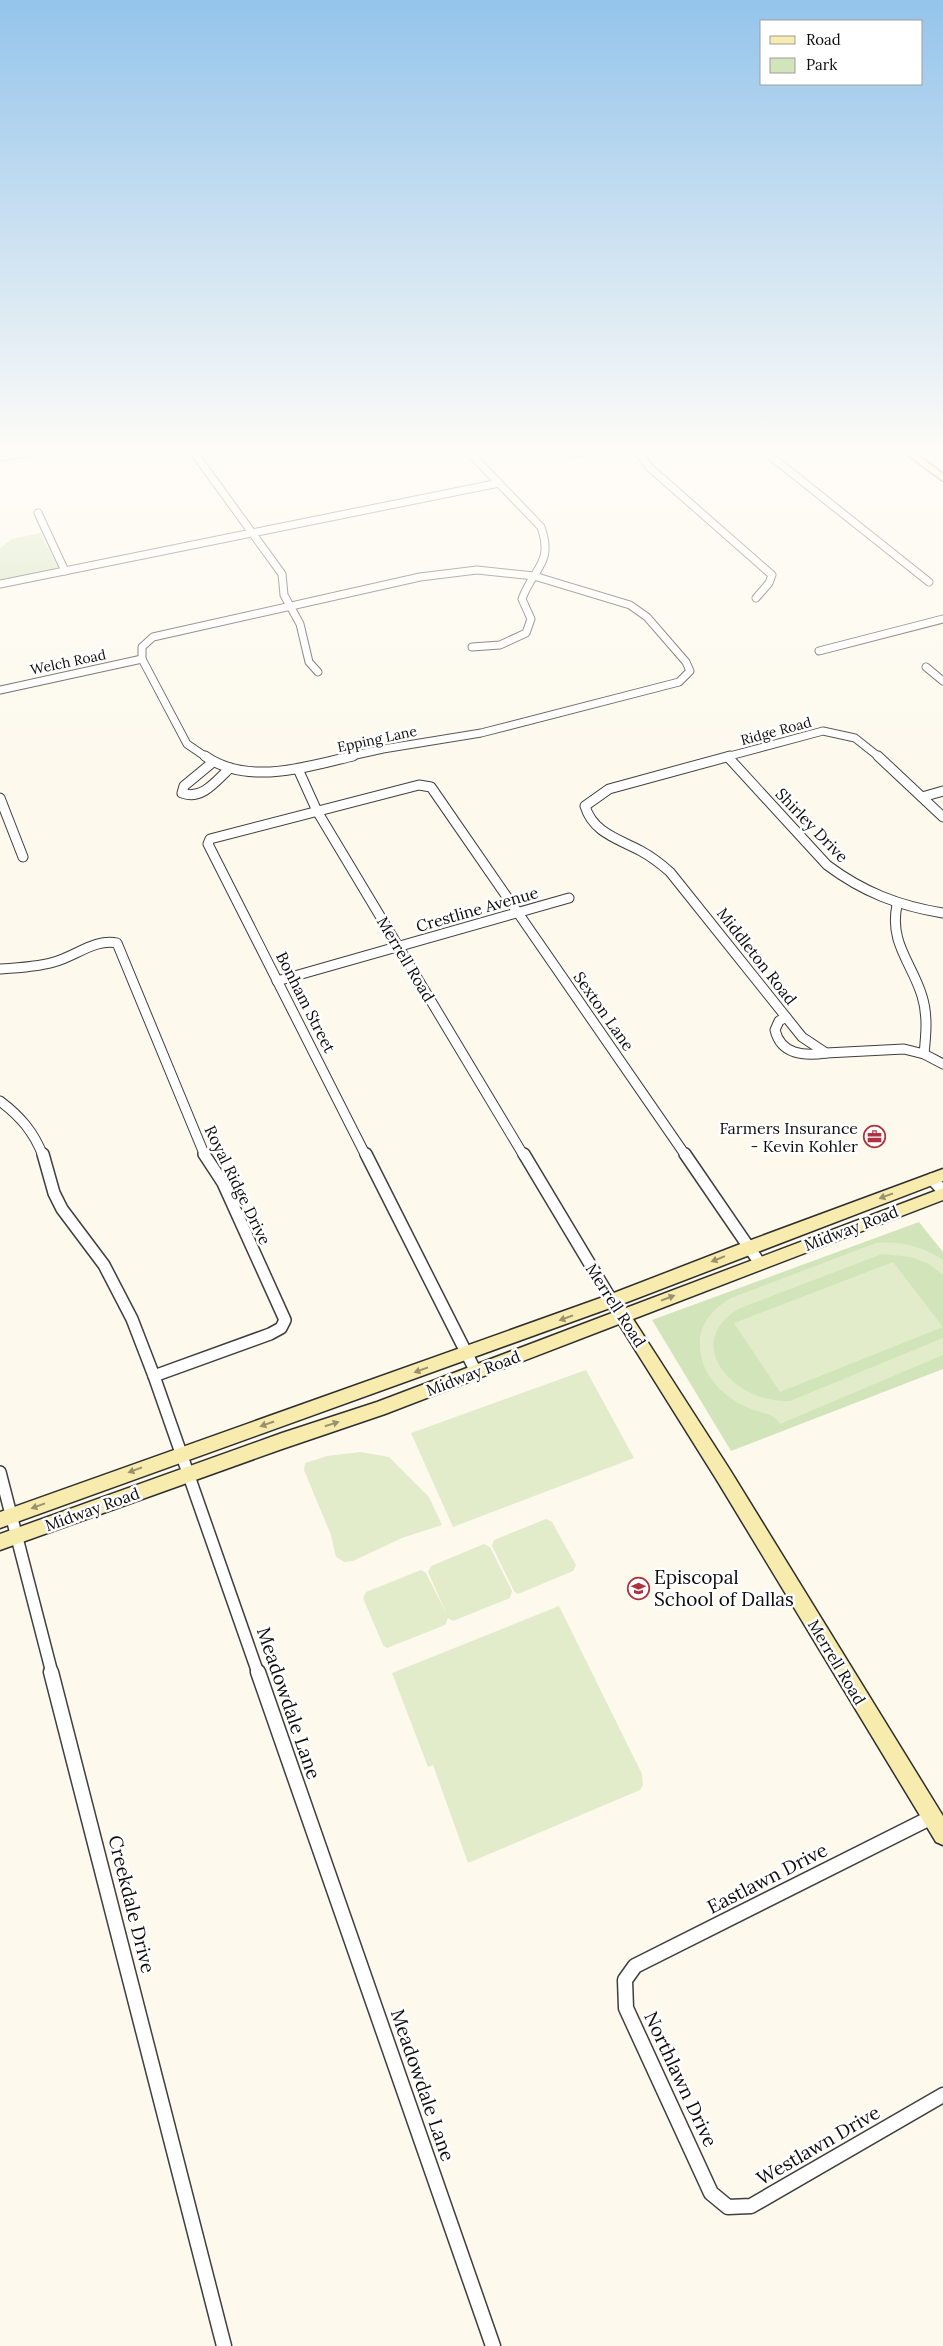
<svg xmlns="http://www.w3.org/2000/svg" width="943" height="2346" font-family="Lora,serif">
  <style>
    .green { fill: #d2e4ba }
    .pitch { fill: #e2eccb }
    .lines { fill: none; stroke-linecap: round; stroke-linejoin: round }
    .street-far3-casing { stroke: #3f3f3f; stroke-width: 9 }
    .street-far2-casing { stroke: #3f3f3f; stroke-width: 11 }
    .street-far1-casing { stroke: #3f3f3f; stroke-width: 14 }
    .street-casing { stroke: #3f3f3f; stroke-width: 17 }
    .secondary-casing { stroke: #2e2e2e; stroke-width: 3 }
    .street-far3 { stroke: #fff; stroke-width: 7 }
    .street-far2 { stroke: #fff; stroke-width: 9 }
    .street-far1 { stroke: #fff; stroke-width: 11 }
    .street { stroke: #fff; stroke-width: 14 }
    .secondary { fill: #f7ebae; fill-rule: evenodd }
    .oneway { fill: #99926d }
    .labels { text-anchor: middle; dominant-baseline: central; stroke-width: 5; stroke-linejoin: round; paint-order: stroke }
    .far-street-label { font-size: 14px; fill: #0c0c0c; stroke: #fff }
    .street-label { font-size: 16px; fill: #0c0c0c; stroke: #fff }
    .poi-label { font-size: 16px; fill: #0c0c0c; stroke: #fff; text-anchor: end }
    .near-poi-label { font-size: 19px; fill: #0c0c0c; stroke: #fff; text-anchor: start }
    .near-street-label { font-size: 19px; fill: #0c0c0c; stroke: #fff }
  </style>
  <rect width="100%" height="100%" fill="#fdf9ed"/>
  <g class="green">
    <path d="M 40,533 L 59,569 L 0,581 L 0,548 L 12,539 Z"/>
    <path d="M 919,1222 L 943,1252 L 943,1369 L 731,1451 L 652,1320 Z"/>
  </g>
  <g class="pitch">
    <path d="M 876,1243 C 900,1241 922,1246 943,1260 L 943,1275 L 929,1264 L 911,1257 L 882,1254 L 738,1309 C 680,1345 736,1404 790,1401 L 943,1338 L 943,1355 L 780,1424 C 772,1412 763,1414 751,1409 C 723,1398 699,1374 700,1343 C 700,1322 714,1308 731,1298 Z"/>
    <path d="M 893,1262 L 943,1327 L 780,1392 L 734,1323 Z"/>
    <path d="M 586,1370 L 634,1458 L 453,1527 L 411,1433 Z"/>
    <path d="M 360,1452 L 389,1457 L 429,1497 L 442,1525 L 402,1538 L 353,1561 L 344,1562 L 336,1557 L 331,1535 L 304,1470 L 305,1463 L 327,1456 Z"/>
    <path d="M 546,1519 L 552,1522 L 576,1565 L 573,1571 L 518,1594 L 514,1591 L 492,1546 L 494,1540 Z"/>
    <path d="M 484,1544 L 490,1547 L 512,1591 L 510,1598 L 453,1621 L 448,1618 L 445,1625 L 387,1648 L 383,1645 L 363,1598 L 366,1592 L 421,1570 L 426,1573 L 447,1615 L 428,1572 L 431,1566 Z"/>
    <path d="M 559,1606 L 642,1774 L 643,1785 L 640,1790 L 468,1863 L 433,1765 L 428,1767 L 392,1673 Z"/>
  </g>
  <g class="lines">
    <defs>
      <g id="street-far3">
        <path d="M 192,450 L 282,574 L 284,595 L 300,624 L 309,662 L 318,672"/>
        <path d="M 467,450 L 541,527 C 554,564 533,568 522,599 L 531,619 L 526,633 L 500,645 L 472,647"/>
        <path d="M 637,450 L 649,467 L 772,575 L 769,583 L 756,598"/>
        <path d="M 763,450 L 929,582"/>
        <path d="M 573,454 L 592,450"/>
        <path d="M 0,457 L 39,450"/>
        <path d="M 38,513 L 65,571"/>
        <path d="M 0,584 L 499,483"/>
        <path d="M 819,651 L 943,619"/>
        <path d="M 926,667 L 943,681"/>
        <path d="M 0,690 L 142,659"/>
        <path d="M 206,757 L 187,744 L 142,659 L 142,647 L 153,637 L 420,577 L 477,570 L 534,576 L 630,605 L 647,617 L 686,662 L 690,671 L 679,682 L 481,733 L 383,749 L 347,757"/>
        <path d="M 726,757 L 823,731 L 855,738 L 879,757"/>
      </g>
      <g id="street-far2">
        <path d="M 205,756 C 247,786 307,767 353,756"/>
        <path d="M 730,756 L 609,789 L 585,806 C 593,833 619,839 641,851 C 652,857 661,864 670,872 L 802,1037 L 826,1053 L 904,1049 L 924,1054 L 943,1064"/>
        <path d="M 878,756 L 943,817"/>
        <path d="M 728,757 L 827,865 C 863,892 899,906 943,913"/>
        <path d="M 213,762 L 184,786 L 182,793 C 202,801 217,780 230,768"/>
        <path d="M 298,769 L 317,811 L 524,1156"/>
        <path d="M 922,797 L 943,791"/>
        <path d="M 0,798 L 23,857"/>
        <path d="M 897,905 C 889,943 912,963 922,996 C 928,1015 926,1035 924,1054"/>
        <path d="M 0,969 C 18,968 37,967 54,962 C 74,957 96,938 117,943 L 205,1156"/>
        <path d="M 277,981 L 569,898"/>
        <path d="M 786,1017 L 779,1021 L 775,1030 C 781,1055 804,1056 826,1053"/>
        <path d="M 0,1101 C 20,1116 34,1132 43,1156"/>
        <path d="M 366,1156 L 208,844 L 210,839 L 419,785 L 431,787 L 686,1156"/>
      </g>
      <g id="street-far1">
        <path d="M 43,1154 L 54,1193 L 62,1209 L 104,1265 L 132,1319 L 154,1376 L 258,1673"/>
        <path d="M 366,1154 L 476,1372"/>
        <path d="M 524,1154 L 612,1301"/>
        <path d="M 685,1154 L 759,1262"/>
        <path d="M 932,1179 L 943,1191"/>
        <path d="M 154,1376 L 270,1334 L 281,1328 L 285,1320 L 223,1183 L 204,1154"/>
        <path d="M 0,1472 L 52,1673"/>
      </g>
      <g id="street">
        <path d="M 51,1672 L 224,2346"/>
        <path d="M 258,1672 L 493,2346"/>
        <path d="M 932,1817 L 635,1966 L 625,1980 L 626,2008 L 711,2193 L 728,2207 L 751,2206 L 943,2095"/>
      </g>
      <g id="secondary">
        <path d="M 901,450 L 911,450 L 943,474 L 943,481 Z"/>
        <path d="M 943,1169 L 943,1181 L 622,1304 L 626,1308 L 943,1188 L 943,1200 L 633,1319 L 730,1470 L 943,1816 L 943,1845 L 936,1842 L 718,1482 L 619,1324 L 385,1414 L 282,1449 L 0,1550 L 0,1534 L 282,1433 L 377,1402 L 612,1313 L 610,1308 L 0,1528 L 0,1512 L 606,1296 L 743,1243 Z"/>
      </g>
    </defs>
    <use href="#street-far3" class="street-far3-casing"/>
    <use href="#street-far2" class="street-far2-casing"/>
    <use href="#street-far1" class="street-far1-casing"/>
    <use href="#street" class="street-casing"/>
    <use href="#secondary" class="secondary-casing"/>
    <use href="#street-far3" class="street-far3"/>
    <use href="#street-far2" class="street-far2"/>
    <use href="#street-far1" class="street-far1"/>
    <use href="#street" class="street"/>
    <use href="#secondary" class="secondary"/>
  </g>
  <defs><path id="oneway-solid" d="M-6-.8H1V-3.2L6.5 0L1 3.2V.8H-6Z" transform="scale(1.25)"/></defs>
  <g class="oneway">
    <use href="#oneway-solid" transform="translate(886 1196) rotate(160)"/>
    <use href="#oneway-solid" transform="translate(718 1259) rotate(158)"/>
    <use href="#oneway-solid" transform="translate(668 1298) rotate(-21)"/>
    <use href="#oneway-solid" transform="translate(566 1318) rotate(160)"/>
    <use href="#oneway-solid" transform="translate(421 1370) rotate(160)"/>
    <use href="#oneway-solid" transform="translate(267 1424) rotate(161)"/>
    <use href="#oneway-solid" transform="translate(332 1424) rotate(-18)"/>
    <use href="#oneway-solid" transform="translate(135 1470) rotate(160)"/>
    <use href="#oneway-solid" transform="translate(38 1506) rotate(160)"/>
  </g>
  <linearGradient id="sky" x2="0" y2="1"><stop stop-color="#94c4eb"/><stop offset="0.58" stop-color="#fefcf7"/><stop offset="1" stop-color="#fefcf7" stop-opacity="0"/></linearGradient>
  <rect width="943" height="779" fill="url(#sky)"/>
  <defs>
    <symbol id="office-ring" viewBox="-11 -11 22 22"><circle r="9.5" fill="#fff" stroke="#ae323f" stroke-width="1.5"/><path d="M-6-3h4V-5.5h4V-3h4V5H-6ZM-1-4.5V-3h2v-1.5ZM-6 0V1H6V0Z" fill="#ae323f"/></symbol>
    <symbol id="school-ring" viewBox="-11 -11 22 22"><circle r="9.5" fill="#fff" stroke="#ae323f" stroke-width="1.5"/><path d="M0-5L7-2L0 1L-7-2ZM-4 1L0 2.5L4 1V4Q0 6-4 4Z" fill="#ae323f"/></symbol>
  </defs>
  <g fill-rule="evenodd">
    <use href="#office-ring" x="862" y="1124" width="25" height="25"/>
    <use href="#school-ring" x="626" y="1576" width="25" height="25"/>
  </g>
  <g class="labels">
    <g class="far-street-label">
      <text transform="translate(68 662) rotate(-12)">Welch Road</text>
      <text transform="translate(776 731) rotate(-15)">Ridge Road</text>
      <text transform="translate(377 739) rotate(-12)">Epping Lane</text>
    </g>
    <g class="street-label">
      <text transform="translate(812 825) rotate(46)">Shirley Drive</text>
      <text transform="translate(477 909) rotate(-16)">Crestline Avenue</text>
      <text transform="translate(757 956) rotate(52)">Middleton Road</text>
      <text transform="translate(406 959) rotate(59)">Merrell Road</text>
      <text transform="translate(306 1002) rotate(63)">Bonham Street</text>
      <text transform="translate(604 1011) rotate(55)">Sexton Lane</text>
      <text transform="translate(238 1185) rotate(64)">Royal Ridge Drive</text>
      <text transform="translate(851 1228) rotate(-21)">Midway Road</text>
      <text transform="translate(616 1305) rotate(57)">Merrell Road</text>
      <text transform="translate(473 1373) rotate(-21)">Midway Road</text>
      <text transform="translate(92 1509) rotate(-20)">Midway Road</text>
      <text transform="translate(837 1662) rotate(59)">Merrell Road</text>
    </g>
    <g class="poi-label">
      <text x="858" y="1128">Farmers Insurance<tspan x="858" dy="18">- Kevin Kohler</tspan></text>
    </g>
    <g class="near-poi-label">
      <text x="654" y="1577">Episcopal<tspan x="654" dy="22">School of Dallas</tspan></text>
    </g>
    <g class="near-street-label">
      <text transform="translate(289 1703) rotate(71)">Meadowdale Lane</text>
      <text transform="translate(767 1878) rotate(-27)">Eastlawn Drive</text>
      <text transform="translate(132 1904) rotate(76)">Creekdale Drive</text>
      <text transform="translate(681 2079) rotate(65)">Northlawn Drive</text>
      <text transform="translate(423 2085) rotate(71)">Meadowdale Lane</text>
      <text transform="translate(818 2145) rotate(-30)">Westlawn Drive</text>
    </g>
  </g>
  <rect x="760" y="20" width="162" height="65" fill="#ffffff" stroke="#9e9e9e"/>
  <rect x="770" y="36" width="25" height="8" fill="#f7ebae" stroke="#9e9e9e"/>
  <text x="806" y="45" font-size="15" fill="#0c0c0c">Road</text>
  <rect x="770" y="58" width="25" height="15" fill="#d2e4ba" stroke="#9e9e9e"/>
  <text x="806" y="70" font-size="15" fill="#0c0c0c">Park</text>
</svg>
